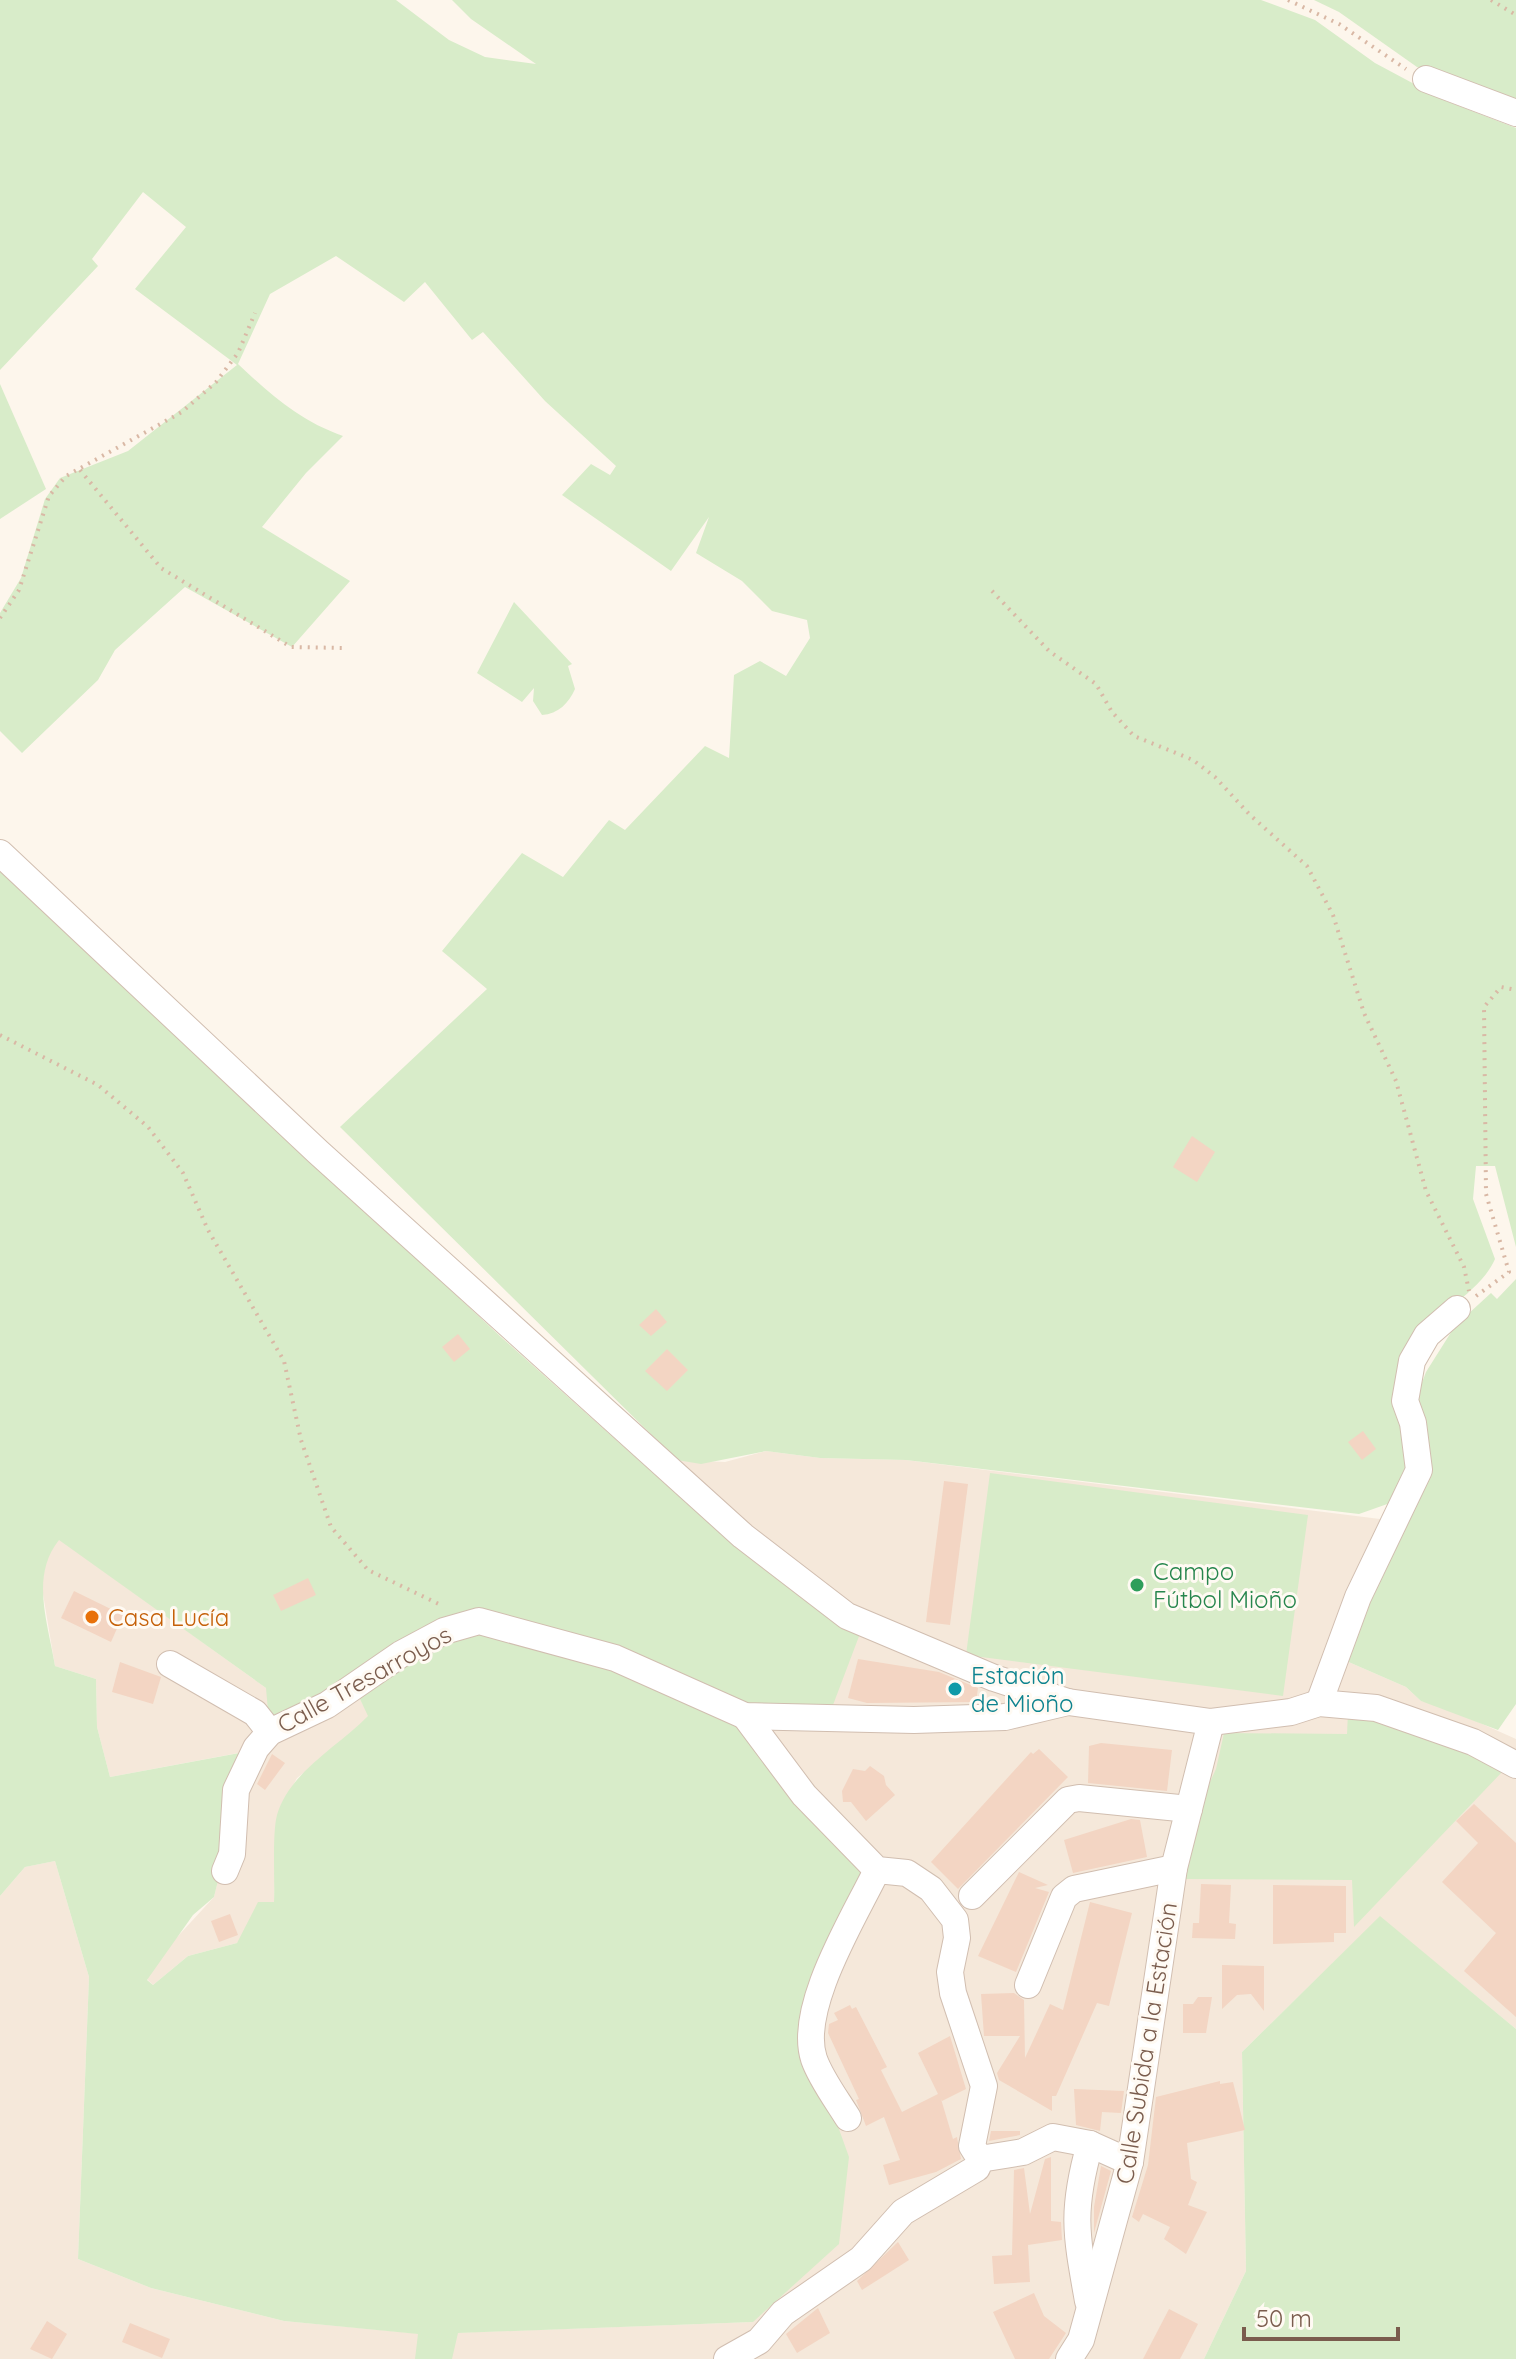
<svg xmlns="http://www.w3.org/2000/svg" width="1516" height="2359" font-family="Quicksand,sans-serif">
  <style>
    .residential { fill: #f5e8da }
    .green { fill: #d8ecc9 }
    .building { fill: #f3d5c3 }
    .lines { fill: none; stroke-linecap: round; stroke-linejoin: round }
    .minor-casing { stroke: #d1beb0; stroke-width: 28 }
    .path { stroke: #d9b8a5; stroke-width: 4; stroke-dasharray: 2 6; stroke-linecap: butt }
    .minor { stroke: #fff; stroke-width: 26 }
    .leisure-dot { fill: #2e9e5b; stroke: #fffaf3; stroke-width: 3 }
    .food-dot { fill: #e8710a; stroke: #fffaf3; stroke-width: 3 }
    .culture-dot { fill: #0f9aa8; stroke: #fffaf3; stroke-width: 3 }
    .labels { text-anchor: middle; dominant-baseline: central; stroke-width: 6; stroke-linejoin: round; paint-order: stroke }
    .leisure-label { font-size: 24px; fill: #27864d; stroke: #fffaf3; text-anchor: start }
    .food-label { font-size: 24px; fill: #c56008; stroke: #fffaf3; text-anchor: start }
    .culture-label { font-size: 24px; fill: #0d838f; stroke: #fffaf3; text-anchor: start }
    .street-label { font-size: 24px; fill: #7a5c4d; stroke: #fffaf3 }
  </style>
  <rect width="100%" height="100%" fill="#fdf6ec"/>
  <g class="residential">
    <path d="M 766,1451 L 820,1458 L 906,1460 L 1388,1520 L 1344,1660 L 1406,1687 L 1421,1701 L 1442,1706 L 1516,1739 L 1516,2029 L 1380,1917 L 1242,2052 L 1246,2271 L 1204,2359 L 0,2359 L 0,1896 L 25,1867 L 55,1861 L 89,1977 L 78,2259 L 151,2288 L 284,2321 L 423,2334 L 753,2322 L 803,2029 L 771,1740 L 773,1723 L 677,1460 L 725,1462 Z"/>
    <path d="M 59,1539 L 266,1688 L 359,1697 L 369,1716 L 346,1740 L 297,1778 L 277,1816 L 274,1902 L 237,1943 L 188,1956 L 153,1985 L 147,1979 L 167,1948 L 214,1897 L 249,1751 L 110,1777 L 97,1727 L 96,1679 L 55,1666 L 41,1582 L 49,1552 Z"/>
  </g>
  <g class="green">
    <path d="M 0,0 L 396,0 L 449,40 L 485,57 L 536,64 L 471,19 L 452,0 L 1261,0 L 1315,20 L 1375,63 L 1446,101 L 1516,128 L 1516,1247 L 1495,1166 L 1476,1166 L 1473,1199 L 1495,1259 C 1482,1290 1435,1316 1409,1342 L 1407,1477 L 1393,1502 L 1359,1514 L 906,1460 L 820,1458 L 766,1451 L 701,1464 L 677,1460 L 340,1127 L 487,989 L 442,951 L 522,853 L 563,877 L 609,820 L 625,830 L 705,746 L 729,758 L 734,675 L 760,661 L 786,676 L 810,638 L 807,620 L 772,611 L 742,581 L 696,553 L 709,517 L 671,571 L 562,495 L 591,464 L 610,475 L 616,466 L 545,401 L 483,332 L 472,340 L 425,282 L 404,302 L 336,256 L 270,294 L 238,364 C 271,395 300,421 343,436 L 306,473 L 262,527 L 350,581 L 292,647 L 185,587 L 115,650 L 98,680 L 22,753 L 0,731 L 0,613 L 21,578 L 45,499 L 60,478 L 128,451 L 237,365 L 135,289 L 186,227 L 143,192 L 92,259 L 98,266 L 0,370 Z"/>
    <path d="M 1314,0 L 1516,0 L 1516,105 L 1417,67 L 1339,12 Z"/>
    <path d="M 0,384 L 46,489 L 0,519 Z"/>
    <path d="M 514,602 L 572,664 L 568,666 L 575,689 C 569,703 558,714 542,715 L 533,701 L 534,688 L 522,702 L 477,673 Z"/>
    <path d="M 0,869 L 501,1337 L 691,1507 L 861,1631 L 833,1705 L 743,1704 L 488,1616 L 269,1723 L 266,1688 L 59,1540 C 30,1576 48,1623 55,1666 L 96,1679 L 97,1727 L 110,1777 L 250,1751 L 214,1897 L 193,1915 L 147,1980 L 153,1985 L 188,1956 L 237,1943 L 258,1902 L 274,1902 C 275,1880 272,1834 277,1815 C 290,1771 338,1747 368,1716 L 359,1697 L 386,1673 L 476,1629 L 613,1663 L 733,1721 L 862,1873 L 803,2029 L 849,2157 L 839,2244 L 753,2322 L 458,2333 L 452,2359 L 415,2359 L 418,2334 L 284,2321 L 151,2288 L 78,2259 L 89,1977 L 55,1861 L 25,1867 L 0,1896 Z"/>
    <path d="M 1516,1279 L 1516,1704 L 1498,1730 L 1421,1701 L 1406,1687 L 1344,1660 L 1400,1533 L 1420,1420 L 1418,1393 L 1426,1372 L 1455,1326 L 1491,1293 L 1497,1299 Z"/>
    <path d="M 990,1473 L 1308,1515 L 1283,1696 L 966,1655 Z"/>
    <path d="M 1348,1712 L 1443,1742 L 1503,1771 L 1354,1927 L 1352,1880 L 1185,1879 L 1202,1799 L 1216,1769 L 1224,1733 L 1347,1734 Z"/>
    <path d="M 1380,1916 L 1516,2029 L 1516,2359 L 1204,2359 L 1246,2271 L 1242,2052 Z"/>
  </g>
  <g class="building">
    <path d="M 1192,1136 L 1215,1152 L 1197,1182 L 1173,1167 Z"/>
    <path d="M 656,1309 L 667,1322 L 651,1336 L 639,1325 Z"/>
    <path d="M 458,1334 L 470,1349 L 454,1362 L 442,1347 Z"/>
    <path d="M 667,1349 L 688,1370 L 667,1391 L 645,1371 Z"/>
    <path d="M 1363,1431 L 1376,1449 L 1362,1460 L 1348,1442 Z"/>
    <path d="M 944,1481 L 968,1484 L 950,1625 L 926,1622 Z"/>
    <path d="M 308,1578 L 316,1595 L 281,1611 L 273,1595 Z"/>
    <path d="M 74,1591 L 123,1615 L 111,1642 L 61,1618 Z"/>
    <path d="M 858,1659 L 939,1672 L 978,1688 L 976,1702 L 867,1703 L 848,1698 Z"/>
    <path d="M 120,1662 L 161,1677 L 153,1704 L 112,1692 Z"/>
    <path d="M 1101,1743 L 1172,1750 L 1167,1791 L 1088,1783 L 1089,1746 Z"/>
    <path d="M 1039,1749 L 1068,1777 L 958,1889 L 931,1862 L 1031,1752 L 1033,1754 Z"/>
    <path d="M 272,1754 L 285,1763 L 265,1790 L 257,1784 Z"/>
    <path d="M 870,1766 L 884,1776 L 886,1785 L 895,1795 L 866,1821 L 851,1802 L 843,1802 L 842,1791 L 853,1769 L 865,1771 Z"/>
    <path d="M 1474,1804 L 1516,1843 L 1516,2017 L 1464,1971 L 1496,1933 L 1442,1882 L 1478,1843 L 1456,1821 Z"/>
    <path d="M 1131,1819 L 1140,1820 L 1147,1857 L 1073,1873 L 1064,1840 Z"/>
    <path d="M 1019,1872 L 1048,1885 L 1035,1888 L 1049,1892 L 1016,1972 L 978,1956 Z"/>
    <path d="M 1201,1884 L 1231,1885 L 1229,1923 L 1236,1924 L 1235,1939 L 1192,1938 L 1193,1923 L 1199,1923 Z"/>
    <path d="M 1273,1885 L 1346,1886 L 1346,1933 L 1334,1933 L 1334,1942 L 1273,1944 Z"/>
    <path d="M 1090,1902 L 1132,1913 L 1109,2006 L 1097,2003 L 1056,2096 L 1052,2096 L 1052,2111 L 999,2080 L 997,2073 L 1020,2036 L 984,2036 L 981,1994 L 1014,1993 L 1024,2000 L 1025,2058 L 1050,2004 L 1063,2010 Z"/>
    <path d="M 230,1914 L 238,1935 L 219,1942 L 211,1921 Z"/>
    <path d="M 1222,1965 L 1264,1966 L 1264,2011 L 1251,1994 L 1237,1995 L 1222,2009 Z"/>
    <path d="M 1198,1997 L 1212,1997 L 1206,2033 L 1183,2033 L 1183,2004 L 1193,2004 Z"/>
    <path d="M 850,2005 L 852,2009 L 856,2007 L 887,2067 L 881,2070 L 902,2112 L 938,2094 L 918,2053 L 950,2036 L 966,2089 L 942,2101 L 941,2099 L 953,2139 L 957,2137 L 961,2159 L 936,2172 L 889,2185 L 883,2165 L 900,2160 L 884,2117 L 866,2126 L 856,2100 L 859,2099 L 828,2033 L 829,2024 L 838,2020 L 834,2013 Z"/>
    <path d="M 1220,2081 L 1220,2084 L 1233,2082 L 1245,2130 L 1187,2143 L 1191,2179 L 1197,2182 L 1188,2205 L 1207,2212 L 1186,2254 L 1164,2239 L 1170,2227 L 1143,2214 L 1139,2222 L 1132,2217 L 1148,2165 L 1156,2097 Z"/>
    <path d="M 1074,2089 L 1124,2091 L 1121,2113 L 1102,2112 L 1100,2131 L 1076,2125 Z"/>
    <path d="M 991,2131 L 1020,2131 L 1020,2135 L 989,2141 Z"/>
    <path d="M 1051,2157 L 1051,2221 L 1061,2222 L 1062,2240 L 1028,2245 L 1030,2282 L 994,2284 L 992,2256 L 1012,2255 L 1014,2170 L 1024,2168 L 1030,2214 L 1045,2159 Z"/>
    <path d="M 1101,2166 L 1111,2171 L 1094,2233 L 1094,2207 Z"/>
    <path d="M 898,2242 L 909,2260 L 862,2290 L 857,2281 Z"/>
    <path d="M 1034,2293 L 1044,2316 L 1066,2333 L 1049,2359 L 1015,2359 L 993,2312 Z"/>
    <path d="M 818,2308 L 830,2333 L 797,2353 L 786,2334 Z"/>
    <path d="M 1169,2309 L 1198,2324 L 1180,2359 L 1143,2359 Z"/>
    <path d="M 47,2321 L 67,2334 L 52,2359 L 30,2349 Z"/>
    <path d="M 130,2323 L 170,2339 L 162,2358 L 122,2342 Z"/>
  </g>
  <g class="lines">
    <defs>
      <g id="minor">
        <path d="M 1426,79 L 1516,113"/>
        <path d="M 0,853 L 318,1152 L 743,1536 L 847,1616 L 994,1678 L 1068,1702 L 1211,1722 L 1291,1712 L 1319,1703 L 1376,1708 L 1473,1742 L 1516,1765"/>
        <path d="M 170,1664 L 255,1713 L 270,1732"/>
        <path d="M 1319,1703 L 1358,1597 L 1419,1470 L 1413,1423 L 1405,1401 L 1412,1361 L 1427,1335 L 1457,1309"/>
        <path d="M 225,1871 L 232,1854 L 236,1790 L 256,1748 L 270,1732 L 327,1705 L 401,1654 L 444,1631 L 479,1621 L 615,1658 L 745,1716 L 914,1720 L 1005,1717 L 1068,1702"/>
        <path d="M 972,1896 L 1068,1800 L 1079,1798 L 1189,1809"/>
        <path d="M 1028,1985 L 1064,1897 L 1074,1889 L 1174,1868"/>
        <path d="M 848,2118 C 837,2100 821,2079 814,2059 C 797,2008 855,1916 877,1870"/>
        <path d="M 980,2159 L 1023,2152 L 1053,2137 L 1090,2144 L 1130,2162"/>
        <path d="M 1088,2301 C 1076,2234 1071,2211 1090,2144"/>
        <path d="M 727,2359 L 759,2341 L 783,2313 L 861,2259 L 903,2212 L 977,2168 L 980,2159 L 972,2146 L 984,2086 L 953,1993 L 950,1972 L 957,1938 L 955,1920 L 931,1889 L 907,1873 L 877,1870 L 804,1795 L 745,1716"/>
        <path d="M 1069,2359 L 1081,2340 L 1130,2162 L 1174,1868 L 1211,1722"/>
      </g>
    </defs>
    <use href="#minor" class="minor-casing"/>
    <g class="path">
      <path d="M 1288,0 L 1339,24 L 1406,69"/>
      <path d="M 1491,0 L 1516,15"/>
      <path d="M 80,470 L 161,568 L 291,647 L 344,648"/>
      <path d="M 992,591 L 1049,651 L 1096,684 L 1112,712 L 1134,736 L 1193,760 L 1215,777 L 1250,815 L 1307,866 L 1333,915 L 1364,1013 L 1396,1081 L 1426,1191 L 1464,1267 L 1469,1291"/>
      <path d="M 0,618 L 19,590 L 49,496 L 66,476 L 182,412 L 216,382 L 238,353 L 255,313"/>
      <path d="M 0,1035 L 98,1085 L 148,1127 L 183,1173 L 208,1230 L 284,1361 L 301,1440 L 331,1527 L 368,1570 L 443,1606"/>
      <path d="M 1476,1296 L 1509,1272 L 1486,1194 L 1484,1007 L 1501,987 L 1516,990"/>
    </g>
    <use href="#minor" class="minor"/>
  </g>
  <circle class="leisure-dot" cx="1137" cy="1585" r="8"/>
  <circle class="food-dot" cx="92" cy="1617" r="8"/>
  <circle class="culture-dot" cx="955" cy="1689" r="8"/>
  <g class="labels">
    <g class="leisure-label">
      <text x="1153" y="1571">Campo<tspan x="1153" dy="28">Fútbol Mioño</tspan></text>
    </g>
    <g class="food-label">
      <text x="108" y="1617">Casa Lucía</text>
    </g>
    <g class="culture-label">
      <text x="971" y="1675">Estación<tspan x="971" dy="28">de Mioño</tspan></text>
    </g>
    <g class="street-label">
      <text transform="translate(364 1679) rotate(-29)">Calle Tresarroyos</text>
      <text transform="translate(1146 2043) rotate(-81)">Calle Subida a la Estación</text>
    </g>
  </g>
  <path d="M1244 2327v12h154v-12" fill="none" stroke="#7a5c4d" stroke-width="4"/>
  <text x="1256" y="2327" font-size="24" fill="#7a5c4d" stroke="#fffaf3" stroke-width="6" paint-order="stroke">50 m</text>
</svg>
